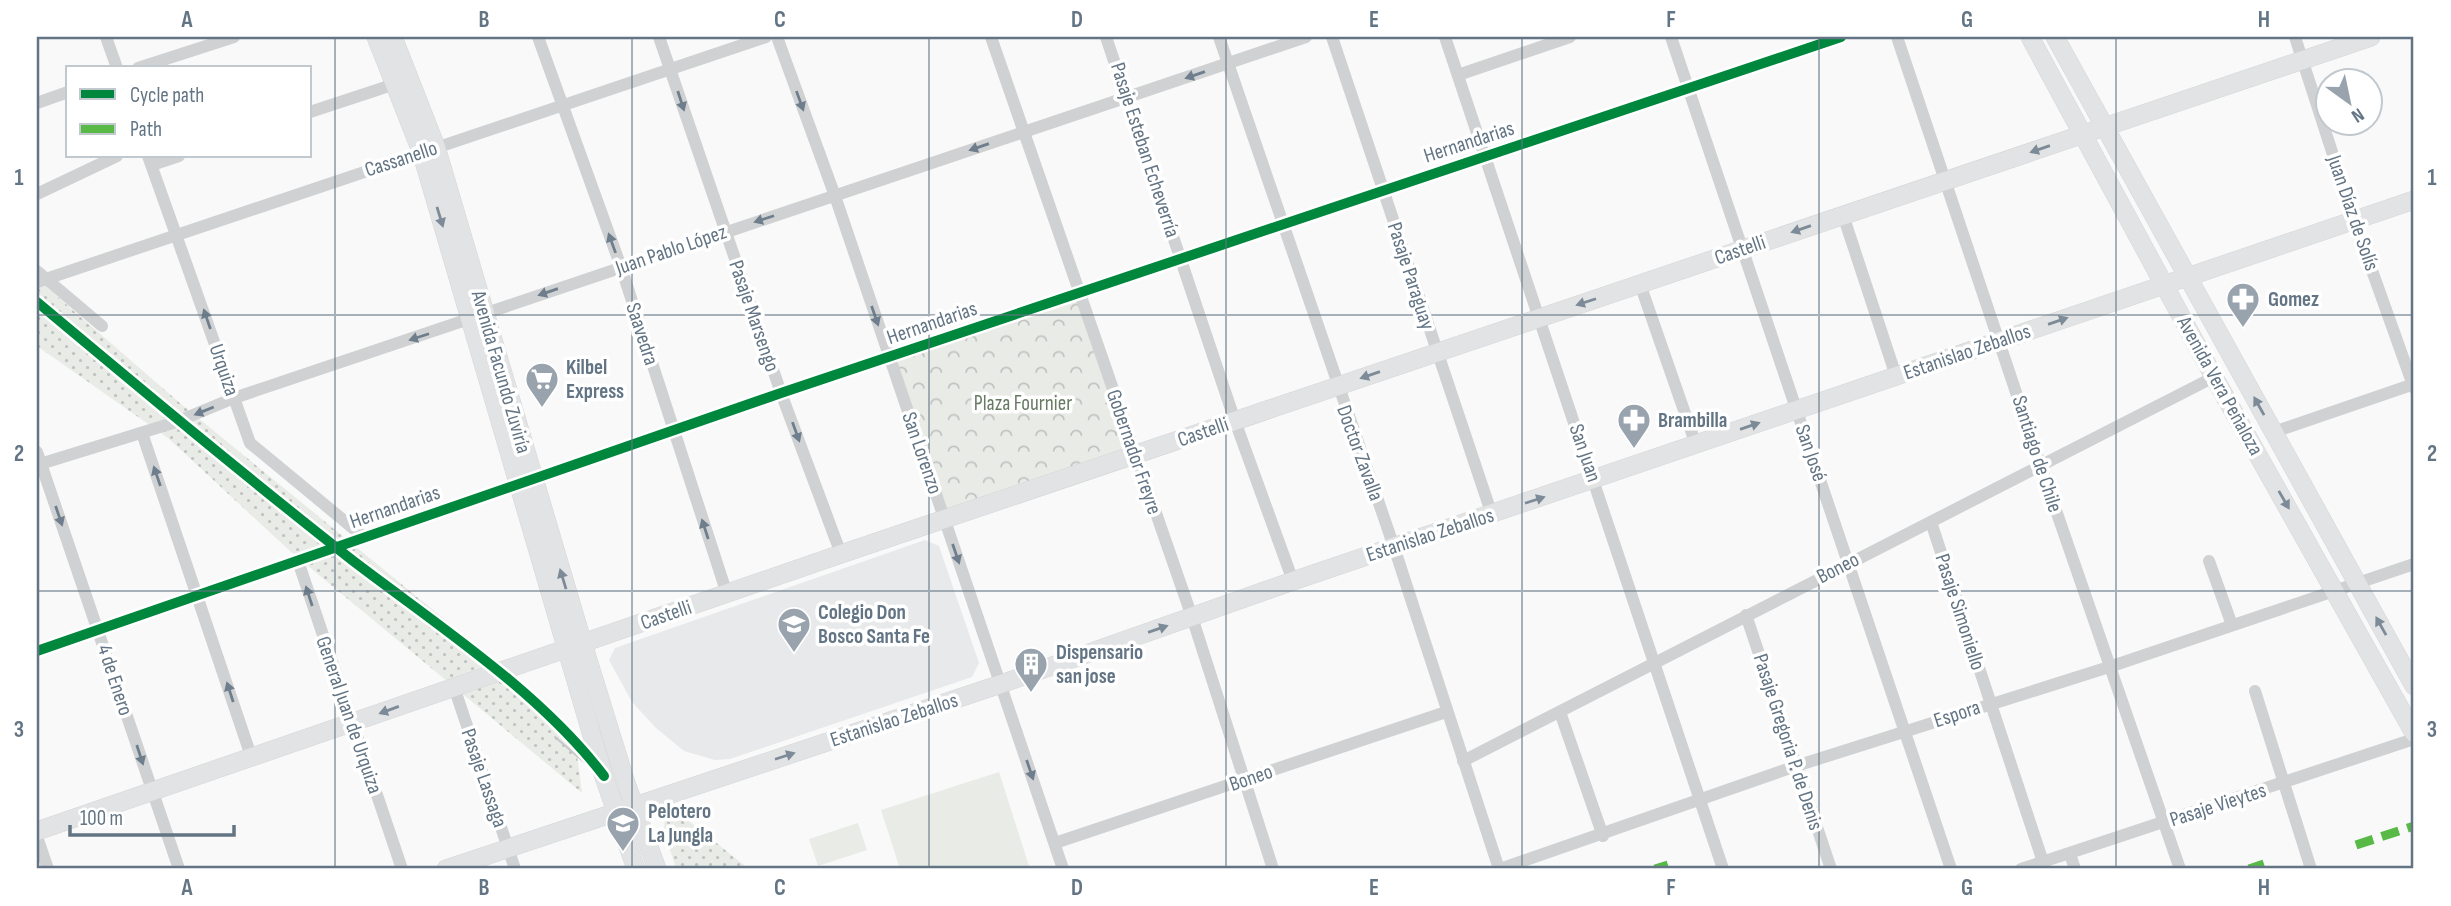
<svg xmlns="http://www.w3.org/2000/svg" width="2451" height="906" font-family="'Sofia Sans Condensed',sans-serif">
  <style>
    .built { fill: #e8e9ea }
    .grass { fill: url(#grass-dots) }
    .park { fill: url(#park-crowns) }
    .garden { fill: #e8ebe6 }
    .lines { fill: none; stroke-linecap: round; stroke-linejoin: round }
    .secondary-casing { stroke: #d5d6d7; stroke-width: 19 }
    .minor { stroke: #cfd1d2; stroke-width: 12 }
    .secondary { stroke: #e2e3e4; stroke-width: 18 }
    .tram { stroke: #c5c7c8; stroke-width: 2 }
    .quiet { stroke: #58b947; stroke-width: 9; stroke-dasharray: 18 9; stroke-linecap: butt }
    .cycleway-casing { stroke: #fff; stroke-width: 15 }
    .cycleway { stroke: #00873e; stroke-width: 10 }
    .oneway { fill: #6e7e8c }
    .oneway2 { fill: #7c8b97 }
    .grid { fill: none; stroke: #637584; stroke-width: 2; stroke-opacity: 0.55 }
    .labels { text-anchor: middle; dominant-baseline: central; stroke-width: 7; stroke-linejoin: round; paint-order: stroke }
    .street-label { font-size: 21px; fill: #637584; stroke: #fff }
    .poi-label { font-size: 21px; font-weight: bold; fill: #637584; stroke: #fff; text-anchor: start }
    .park-label { font-size: 21px; fill: #677b63; stroke: #fff }
    .neatline { fill: none; stroke: #637584; stroke-width: 2.5 }
    .grid-label { font-size: 23px; text-anchor: middle; font-weight: bold; fill: #637584 }
  </style>
  <defs>
    <pattern id="grass-dots" width="8" height="8" patternUnits="userSpaceOnUse" patternTransform="scale(1.75)"><rect width="8" height="8" fill="#e8ebe6"/><path d="M2 2h.1M6 6h.1" fill="none" stroke="#c0c3c0" stroke-width="1.8" stroke-linecap="round"/></pattern>
    <pattern id="park-crowns" width="20" height="18" patternUnits="userSpaceOnUse" patternTransform="scale(1.75)"><rect width="20" height="18" fill="#e8ebe6"/><path d="M2 6a3 3 0 1 1 6 0M12 15a3 3 0 1 1 6 0" fill="none" stroke="#c0c3c0"/></pattern>
  </defs>
  <rect width="100%" height="100%" fill="#f9f9f9"/>
  <path class="built" d="M 925,540 L 939,546 L 979,663 L 972,677 L 730,759 L 715,760 L 684,751 L 656,728 L 632,702 L 609,660 L 615,648 Z"/>
  <g class="grass">
    <path d="M 37,279 L 181,404 L 487,654 L 574,733 L 582,793 L 290,551 L 168,438 L 37,346 Z"/>
    <path d="M 674,809 L 749,869 L 676,869 L 664,830 L 665,817 Z"/>
  </g>
  <path class="park" d="M 1079,293 L 1135,455 L 944,519 L 889,358 Z"/>
  <g class="garden">
    <path d="M 999,772 L 1030,869 L 900,869 L 881,810 Z"/>
    <path d="M 858,823 L 867,850 L 818,866 L 809,839 Z"/>
  </g>
  <g class="lines">
    <defs>
      <g id="secondary">
        <path d="M 376,37 L 421,151 L 605,780 L 636,869"/>
        <path d="M 393,37 L 436,147 L 583,644 L 626,783 L 657,869"/>
        <path d="M 2030,37 L 2214,377 L 2414,733"/>
        <path d="M 2055,37 L 2414,686"/>
        <path d="M 37,831 L 841,554 L 2371,37"/>
        <path d="M 446,869 L 1001,684 L 1293,581 L 2414,200"/>
      </g>
    </defs>
    <use href="#secondary" class="secondary-casing"/>
    <g class="minor">
      <path d="M 106,37 L 117,68"/>
      <path d="M 538,37 L 621,267 L 727,594"/>
      <path d="M 659,37 L 781,393 L 841,554"/>
      <path d="M 777,37 L 835,196 L 1063,869"/>
      <path d="M 991,37 L 1192,617 L 1273,869"/>
      <path d="M 1106,37 L 1235,421 L 1293,581"/>
      <path d="M 1219,37 L 1394,547 L 1499,869"/>
      <path d="M 1332,37 L 1492,515"/>
      <path d="M 1445,37 L 1723,869"/>
      <path d="M 1671,37 L 1951,869"/>
      <path d="M 1897,37 L 2041,467 L 2180,869"/>
      <path d="M 2295,37 L 2354,220 L 2414,388"/>
      <path d="M 138,68 L 234,37"/>
      <path d="M 1458,75 L 1570,37"/>
      <path d="M 37,103 L 68,92"/>
      <path d="M 310,112 L 395,84"/>
      <path d="M 148,156 L 250,443 L 365,538"/>
      <path d="M 152,165 L 179,156"/>
      <path d="M 37,194 L 117,156"/>
      <path d="M 1843,215 L 1896,376"/>
      <path d="M 37,271 L 102,326"/>
      <path d="M 37,282 L 766,37"/>
      <path d="M 1640,284 L 1696,445"/>
      <path d="M 2274,432 L 2414,384"/>
      <path d="M 142,433 L 251,756"/>
      <path d="M 37,452 L 179,869"/>
      <path d="M 37,465 L 176,422 L 234,398 L 1306,37"/>
      <path d="M 1931,522 L 2043,862"/>
      <path d="M 298,561 L 402,869"/>
      <path d="M 2209,561 L 2232,625"/>
      <path d="M 1746,615 L 1831,869"/>
      <path d="M 37,651 L 781,393 L 1841,37"/>
      <path d="M 454,687 L 515,869"/>
      <path d="M 2255,691 L 2311,869"/>
      <path d="M 1560,712 L 1603,836"/>
      <path d="M 1463,761 L 2214,377"/>
      <path d="M 37,837 L 48,869"/>
      <path d="M 1055,843 L 1446,712"/>
      <path d="M 2070,854 L 2075,869"/>
      <path d="M 1500,869 L 1796,766 L 2109,667 L 2414,564"/>
      <path d="M 2021,869 L 2414,739"/>
    </g>
    <use href="#secondary" class="secondary"/>
    <path class="tram" d="M 555,737 L 605,780"/>
    <g class="quiet">
      <path d="M 2356,845 L 2414,826"/>
      <path d="M 1655,869 L 1668,865"/>
      <path d="M 2249,869 L 2264,864"/>
    </g>
    <defs>
      <g id="cycleway">
        <path d="M 37,302 C 141,389 245,476 352,560 C 437,625 539,691 604,776"/>
        <path d="M 37,651 L 781,393 L 1841,37"/>
      </g>
    </defs>
    <use href="#cycleway" class="cycleway-casing"/>
    <use href="#cycleway" class="cycleway"/>
  </g>
  <defs><path id="oneway-solid" d="M-6-.8H1V-3.2L6.5 0L1 3.2V.8H-6Z" transform="scale(1.75)"/></defs>
  <g class="oneway">
    <use href="#oneway-solid" transform="translate(1195 75) rotate(161)"/>
    <use href="#oneway-solid" transform="translate(681 101) rotate(72)"/>
    <use href="#oneway-solid" transform="translate(800 101) rotate(70)"/>
    <use href="#oneway-solid" transform="translate(979 147) rotate(161)"/>
    <use href="#oneway-solid" transform="translate(764 219) rotate(162)"/>
    <use href="#oneway-solid" transform="translate(612 243) rotate(-110)"/>
    <use href="#oneway-solid" transform="translate(548 292) rotate(161)"/>
    <use href="#oneway-solid" transform="translate(875 316) rotate(71)"/>
    <use href="#oneway-solid" transform="translate(207 319) rotate(-109)"/>
    <use href="#oneway-solid" transform="translate(419 337) rotate(162)"/>
    <use href="#oneway-solid" transform="translate(204 411) rotate(158)"/>
    <use href="#oneway-solid" transform="translate(796 432) rotate(70)"/>
    <use href="#oneway-solid" transform="translate(157 476) rotate(-109)"/>
    <use href="#oneway-solid" transform="translate(59 516) rotate(71)"/>
    <use href="#oneway-solid" transform="translate(705 529) rotate(-108)"/>
    <use href="#oneway-solid" transform="translate(956 554) rotate(71)"/>
    <use href="#oneway-solid" transform="translate(309 596) rotate(-108)"/>
    <use href="#oneway-solid" transform="translate(230 692) rotate(-108)"/>
    <use href="#oneway-solid" transform="translate(140 755) rotate(72)"/>
    <use href="#oneway-solid" transform="translate(1030 770) rotate(71)"/>
  </g>
  <g class="oneway2">
    <use href="#oneway-solid" transform="translate(2040 149) rotate(161)"/>
    <use href="#oneway-solid" transform="translate(440 217) rotate(73)"/>
    <use href="#oneway-solid" transform="translate(1801 229) rotate(161)"/>
    <use href="#oneway-solid" transform="translate(1586 302) rotate(162)"/>
    <use href="#oneway-solid" transform="translate(2058 321) rotate(-19)"/>
    <use href="#oneway-solid" transform="translate(1370 375) rotate(161)"/>
    <use href="#oneway-solid" transform="translate(2259 406) rotate(-119)"/>
    <use href="#oneway-solid" transform="translate(1750 426) rotate(-19)"/>
    <use href="#oneway-solid" transform="translate(1535 500) rotate(-18)"/>
    <use href="#oneway-solid" transform="translate(2284 500) rotate(60)"/>
    <use href="#oneway-solid" transform="translate(563 579) rotate(-107)"/>
    <use href="#oneway-solid" transform="translate(2381 626) rotate(-119)"/>
    <use href="#oneway-solid" transform="translate(1158 629) rotate(-19)"/>
    <use href="#oneway-solid" transform="translate(389 710) rotate(160)"/>
    <use href="#oneway-solid" transform="translate(785 756) rotate(-18)"/>
  </g>
  <path class="grid" d="M 335,37 L 335,869M 632,37 L 632,869M 929,37 L 929,869M 1226,37 L 1226,869M 1522,37 L 1522,869M 1819,37 L 1819,869M 2116,37 L 2116,869M 37,315 L 2414,315M 37,591 L 2414,591"/>
  <defs>
    <symbol id="pharmacy-pin" viewBox="-11 -11 22 30"><path d="M0 17L-7.5 6A9.5 9.5 0 1 1 7.5 6Z" fill="#98a3ad" stroke="#fff"/><path d="M-2-6h4v4h4v4h-4v4h-4v-4h-4v-4h4Z" fill="#fff"/></symbol>
    <symbol id="supermarket-pin" viewBox="-11 -11 22 30"><path d="M0 17L-7.5 6A9.5 9.5 0 1 1 7.5 6Z" fill="#98a3ad" stroke="#fff"/><path d="M-6-5.5h2.5l.6 2H6L4.5 2H-2.5L-4.4-4H-6ZM-1.5 3.2a1.3 1.3 0 1 0 .1 0ZM3 3.2a1.3 1.3 0 1 0 .1 0Z" fill="#fff"/></symbol>
    <symbol id="school-pin" viewBox="-11 -11 22 30"><path d="M0 17L-7.5 6A9.5 9.5 0 1 1 7.5 6Z" fill="#98a3ad" stroke="#fff"/><path d="M0-5L7-2L0 1L-7-2ZM-4 1L0 2.5L4 1V4Q0 6-4 4Z" fill="#fff"/></symbol>
    <symbol id="building-pin" viewBox="-11 -11 22 30"><path d="M0 17L-7.5 6A9.5 9.5 0 1 1 7.5 6Z" fill="#98a3ad" stroke="#fff"/><path d="M-4-6H4V6H1V3H-1V6H-4ZM-2.5-4.3h1.7v1.8h-1.7ZM.8-4.3h1.7v1.8H.8ZM-2.5-1h1.7V.8h-1.7ZM.8-1h1.7V.8H.8Z" fill="#fff"/></symbol>
  </defs>
  <g fill-rule="evenodd">
    <use href="#pharmacy-pin" x="2224" y="280" width="38" height="52"/>
    <use href="#supermarket-pin" x="523" y="360" width="38" height="52"/>
    <use href="#pharmacy-pin" x="1615" y="401" width="38" height="52"/>
    <use href="#school-pin" x="775" y="605" width="38" height="52"/>
    <use href="#building-pin" x="1012" y="645" width="38" height="52"/>
    <use href="#school-pin" x="604" y="804" width="38" height="52"/>
  </g>
  <g class="labels">
    <g class="street-label">
      <text transform="translate(1469 142) rotate(-18)">Hernandarias</text>
      <text transform="translate(1145 150) rotate(72)">Pasaje Esteban Echeverría</text>
      <text transform="translate(401 159) rotate(-18)">Cassanello</text>
      <text transform="translate(2353 213) rotate(71)">Juan Díaz de Solís</text>
      <text transform="translate(671 250) rotate(-19)">Juan Pablo López</text>
      <text transform="translate(1740 250) rotate(-19)">Castelli</text>
      <text transform="translate(1411 276) rotate(72)">Pasaje Paraguay</text>
      <text transform="translate(754 316) rotate(71)">Pasaje Marsengo</text>
      <text transform="translate(932 323) rotate(-19)">Hernandarias</text>
      <text transform="translate(642 334) rotate(72)">Saavedra</text>
      <text transform="translate(1967 352) rotate(-19)">Estanislao Zeballos</text>
      <text transform="translate(224 370) rotate(71)">Urquiza</text>
      <text transform="translate(501 372) rotate(74)">Avenida Facundo Zuviría</text>
      <text transform="translate(2220 386) rotate(61)">Avenida Vera Peñaloza</text>
      <text transform="translate(1203 432) rotate(-19)">Castelli</text>
      <text transform="translate(1134 452) rotate(71)">Gobernador Freyre</text>
      <text transform="translate(922 453) rotate(71)">San Lorenzo</text>
      <text transform="translate(1360 453) rotate(70)">Doctor Zavalla</text>
      <text transform="translate(1585 453) rotate(71)">San Juan</text>
      <text transform="translate(1811 453) rotate(71)">San José</text>
      <text transform="translate(2037 454) rotate(72)">Santiago de Chile</text>
      <text transform="translate(395 507) rotate(-19)">Hernandarias</text>
      <text transform="translate(1430 535) rotate(-18)">Estanislao Zeballos</text>
      <text transform="translate(1838 568) rotate(-27)">Boneo</text>
      <text transform="translate(1960 612) rotate(72)">Pasaje Simoniello</text>
      <text transform="translate(666 615) rotate(-19)">Castelli</text>
      <text transform="translate(115 680) rotate(72)">4 de Enero</text>
      <text transform="translate(1957 714) rotate(-18)">Espora</text>
      <text transform="translate(349 715) rotate(71)">General Juan de Urquiza</text>
      <text transform="translate(894 720) rotate(-18)">Estanislao Zeballos</text>
      <text transform="translate(1788 742) rotate(72)">Pasaje Gregoria P. de Denis</text>
      <text transform="translate(484 778) rotate(71)">Pasaje Lassaga</text>
      <text transform="translate(1251 778) rotate(-19)">Boneo</text>
      <text transform="translate(2218 805) rotate(-18)">Pasaje Vieytes</text>
    </g>
    <g class="poi-label">
      <text x="2268" y="299">Gomez</text>
      <text x="566" y="367">Kilbel<tspan x="566" dy="24">Express</tspan></text>
      <text x="1658" y="420">Brambilla</text>
      <text x="818" y="612">Colegio Don<tspan x="818" dy="24">Bosco Santa Fe</tspan></text>
      <text x="1056" y="652">Dispensario<tspan x="1056" dy="24">san jose</tspan></text>
      <text x="648" y="811">Pelotero<tspan x="648" dy="24">La Jungla</tspan></text>
    </g>
    <g class="park-label">
      <text x="1023" y="403">Plaza Fournier</text>
    </g>
  </g>
  <rect width="2451" height="906" fill="none" stroke="#ffffff" stroke-width="77"/>
  <rect x="66" y="66" width="245" height="91" fill="#ffffff" stroke="#c1c8ce" stroke-width="2"/>
  <rect x="80" y="89" width="35" height="10" fill="#00873e" stroke="#c1c8ce" stroke-width="2"/>
  <text x="130" y="102" font-size="21" fill="#637584">Cycle path</text>
  <rect x="80" y="124" width="35" height="10" fill="#58b947" stroke="#c1c8ce" stroke-width="2"/>
  <text x="130" y="136" font-size="21" fill="#637584">Path</text>
  <g transform="translate(2349 102) rotate(147)"><circle r="33" fill="#ffffff" stroke="#c1c8ce" stroke-width="2"/>
  <path d="M0-5L12 26L0 18L-12 26Z" fill="#98a3ad"/>
  <text y="-10" font-size="19" font-weight="bold" text-anchor="middle" fill="#637584">N</text>
  </g>
  <path d="M70 825v10h164v-10" fill="none" stroke="#637584" stroke-width="3.5"/>
  <text x="80" y="825" font-size="21" fill="#637584" stroke="#ffffff" stroke-width="5" paint-order="stroke">100 m</text>
  <rect x="38" y="38" width="2374" height="829" class="neatline"/>
  <g class="grid-label">
    <text x="187" y="27">A</text>
    <text x="484" y="27">B</text>
    <text x="780" y="27">C</text>
    <text x="1077" y="27">D</text>
    <text x="1374" y="27">E</text>
    <text x="1671" y="27">F</text>
    <text x="1967" y="27">G</text>
    <text x="2264" y="27">H</text>
    <text x="19" y="185">1</text>
    <text x="2432" y="185">1</text>
    <text x="19" y="461">2</text>
    <text x="2432" y="461">2</text>
    <text x="19" y="737">3</text>
    <text x="2432" y="737">3</text>
    <text x="187" y="895">A</text>
    <text x="484" y="895">B</text>
    <text x="780" y="895">C</text>
    <text x="1077" y="895">D</text>
    <text x="1374" y="895">E</text>
    <text x="1671" y="895">F</text>
    <text x="1967" y="895">G</text>
    <text x="2264" y="895">H</text>
  </g>
</svg>
